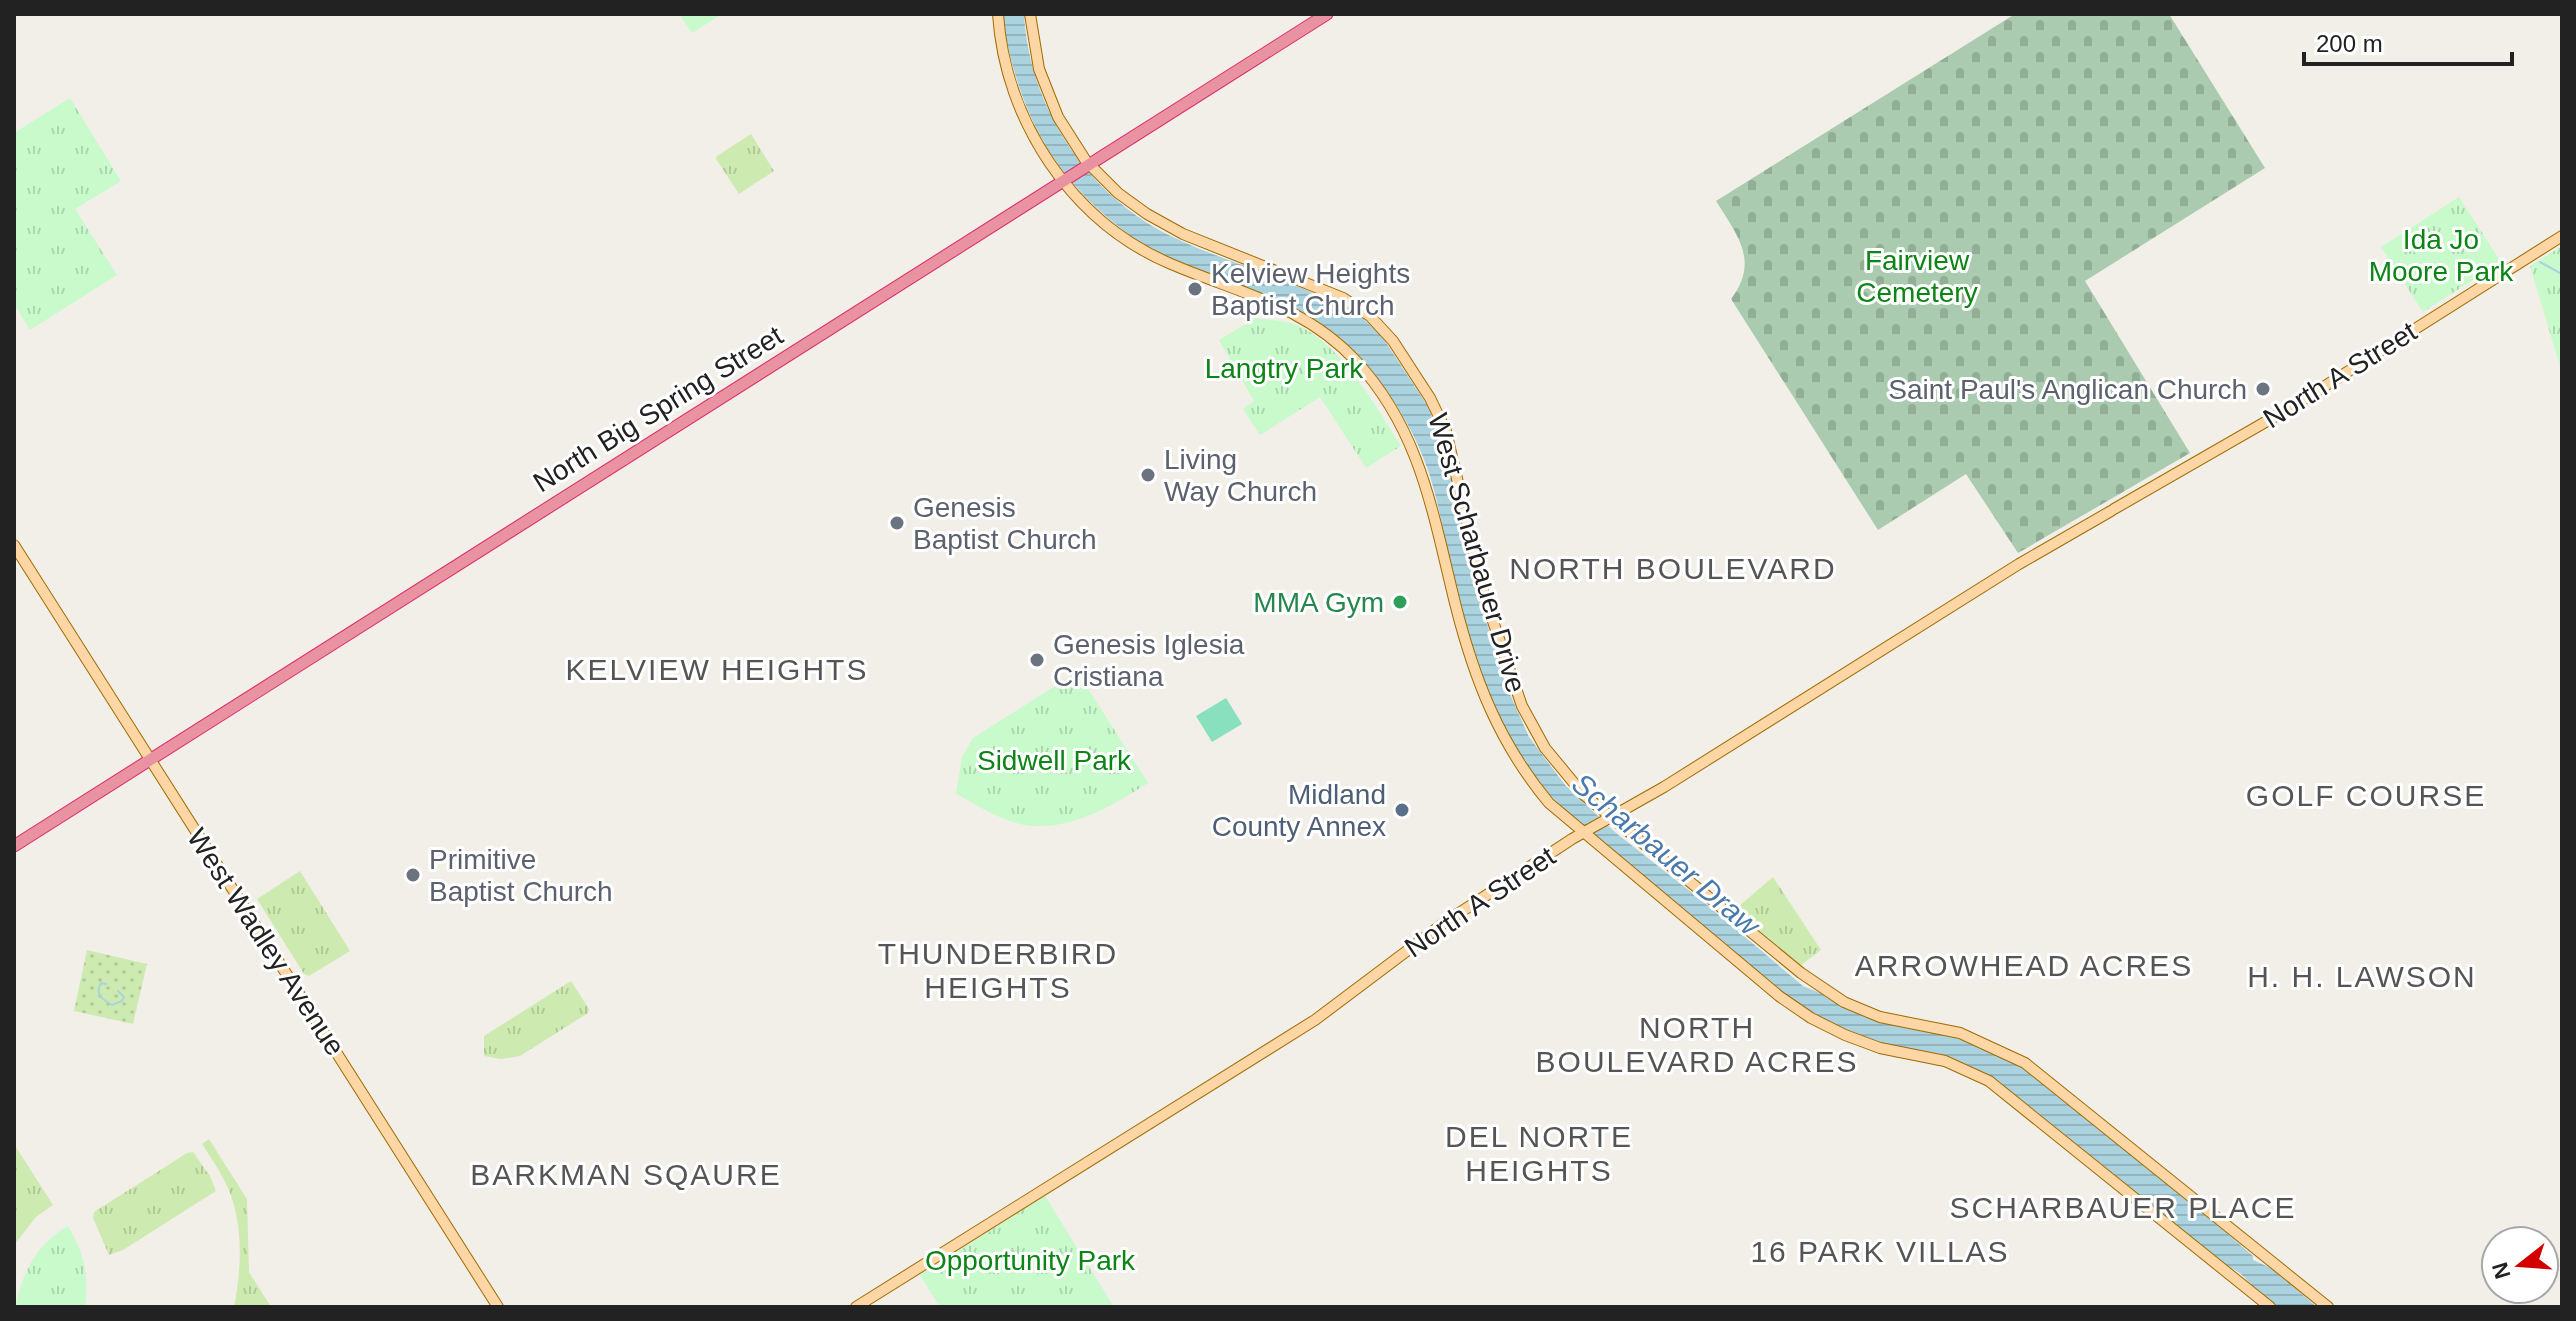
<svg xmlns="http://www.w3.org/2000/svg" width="2576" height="1321" font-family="Helvetica,sans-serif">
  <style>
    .grass { fill: url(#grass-tufts) }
    .cemetery { fill: url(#cemetery-stones) }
    .park { fill: url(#park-tufts) }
    .garden { fill: url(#garden-dots) }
    .pitch { fill: #88e0be }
    .water { fill: url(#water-rules) }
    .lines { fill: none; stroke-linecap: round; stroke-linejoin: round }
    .stream { stroke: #aad3df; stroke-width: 2 }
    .major-casing { stroke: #a06b00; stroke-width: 12 }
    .highway-casing { stroke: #dc2a67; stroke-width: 13 }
    .major { stroke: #fcd6a4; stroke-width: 10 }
    .highway { stroke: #e892a2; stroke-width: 11 }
    .worship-dot { fill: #6b7280; stroke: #fff; stroke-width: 3 }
    .leisure-dot { fill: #2e9e5b; stroke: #fff; stroke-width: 3 }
    .service-dot { fill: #5c6f8a; stroke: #fff; stroke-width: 3 }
    .labels { text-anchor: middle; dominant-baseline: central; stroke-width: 6; stroke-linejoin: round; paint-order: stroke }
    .park-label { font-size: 28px; fill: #0c8416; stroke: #fff }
    .worship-label { font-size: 28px; fill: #5b616d; stroke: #fff; text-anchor: start }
    .street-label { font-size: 28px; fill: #222; stroke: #fff }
    .leisure-label { font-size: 28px; fill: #27864d; stroke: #fff; text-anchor: end }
    .service-label { font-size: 28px; fill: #4e5e75; stroke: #fff; text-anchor: end }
    .neighbourhood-label { font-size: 30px; letter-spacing: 2px; fill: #555; stroke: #fff }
    .water-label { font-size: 30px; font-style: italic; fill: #4a7aab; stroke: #fff }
  </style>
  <defs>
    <pattern id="grass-tufts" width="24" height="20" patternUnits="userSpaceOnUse" patternTransform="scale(2)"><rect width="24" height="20" fill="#cdebb0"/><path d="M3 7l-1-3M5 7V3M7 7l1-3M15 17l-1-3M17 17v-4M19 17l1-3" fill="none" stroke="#b0c997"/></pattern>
    <pattern id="cemetery-stones" width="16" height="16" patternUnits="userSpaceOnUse" patternTransform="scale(2)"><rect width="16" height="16" fill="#aacbaf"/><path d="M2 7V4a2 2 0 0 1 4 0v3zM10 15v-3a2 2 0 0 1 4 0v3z" fill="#92ae96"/></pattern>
    <pattern id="park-tufts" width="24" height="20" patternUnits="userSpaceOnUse" patternTransform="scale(2)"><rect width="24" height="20" fill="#c8facc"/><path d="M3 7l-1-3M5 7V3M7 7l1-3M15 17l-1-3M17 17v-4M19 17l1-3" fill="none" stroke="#acd6af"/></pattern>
    <pattern id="garden-dots" width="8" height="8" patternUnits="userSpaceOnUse" patternTransform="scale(2)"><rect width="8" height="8" fill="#cdebb0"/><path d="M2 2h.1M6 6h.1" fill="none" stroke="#b0c997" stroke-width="1.8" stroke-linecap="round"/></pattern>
    <pattern id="water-rules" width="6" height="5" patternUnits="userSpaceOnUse" patternTransform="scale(2)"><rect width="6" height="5" fill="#aad3df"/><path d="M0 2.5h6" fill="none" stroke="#92b5bf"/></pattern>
  </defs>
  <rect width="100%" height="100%" fill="#f2efe9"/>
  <g class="grass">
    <path d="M 751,134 L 774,171 L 739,194 L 716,159 L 717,156 Z"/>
    <path d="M 300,871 L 350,951 L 309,976 L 304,974 L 257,899 Z"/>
    <path d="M 1773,877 L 1821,950 L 1800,966 L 1733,911 Z"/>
    <path d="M 571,981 L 589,1009 L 588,1013 L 520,1056 L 501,1059 L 484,1056 L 484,1036 Z"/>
    <path d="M 209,1139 L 247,1199 L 249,1272 L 271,1307 L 234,1307 C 242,1268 244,1218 225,1182 C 219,1169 210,1157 202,1144 Z"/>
    <path d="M 14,1144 L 53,1205 L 36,1217 L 14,1245 Z"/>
    <path d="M 193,1152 L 210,1176 L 216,1191 L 123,1250 L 109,1255 L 93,1218 L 94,1212 L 187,1153 Z"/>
  </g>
  <path class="cemetery" d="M 2015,14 L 2169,14 L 2265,168 L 2085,281 L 2190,453 L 2018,553 L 1966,474 L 1878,530 L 1731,299 C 1760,261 1737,235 1716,201 Z"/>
  <g class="park">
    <path d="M 679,14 L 722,14 L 692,33 Z"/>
    <path d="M 70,98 L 121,181 L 75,209 L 117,275 L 30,330 L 14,304 L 14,133 Z"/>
    <path d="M 2459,197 L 2501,262 L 2423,312 L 2381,247 Z"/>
    <path d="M 2562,246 L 2562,373 L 2530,266 Z"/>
    <path d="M 1256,318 C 1268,320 1283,320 1294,324 C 1340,341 1376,407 1401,446 L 1366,468 L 1320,397 L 1260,435 L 1243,409 L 1254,401 L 1219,340 Z"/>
    <path d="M 1074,674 L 1082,679 L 1148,783 C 1109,808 1061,837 1013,822 C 993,816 975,804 956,794 L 962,757 L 973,738 Z"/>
    <path d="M 1045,1196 L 1114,1307 L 940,1307 L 920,1275 Z"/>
    <path d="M 68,1226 C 84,1252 89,1276 85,1307 L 15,1307 C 23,1272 36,1244 68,1226 Z"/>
  </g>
  <path class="garden" d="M 87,950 L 147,964 L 133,1024 L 74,1011 Z"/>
  <path class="pitch" d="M 1226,698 L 1242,724 L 1212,742 L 1196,716 Z"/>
  <path class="water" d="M 1002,14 L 1024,14 C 1029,108 1089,198 1175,238 C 1202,251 1232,261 1261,272 C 1286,281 1310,293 1335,301 L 1358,314 L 1381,335 L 1429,408 L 1452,480 L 1481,604 L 1505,683 L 1529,737 L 1565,785 L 1616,833 L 1700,899 L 1803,986 L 1825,995 L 1853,1012 L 1956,1038 L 1995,1053 L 2025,1069 L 2222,1229 L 2253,1256 L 2253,1260 L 2271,1268 L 2317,1307 C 2305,1307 2290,1310 2279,1307 C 2259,1302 2248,1273 2230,1268 L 2018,1097 C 1977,1065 1920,1060 1872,1042 C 1844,1032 1820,1018 1794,1002 C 1745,961 1695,920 1645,878 C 1596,837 1542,799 1510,741 C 1484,694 1464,629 1453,577 C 1445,542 1440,507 1429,473 C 1416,433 1389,389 1361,358 C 1312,302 1239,287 1173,260 C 1153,252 1134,239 1117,225 C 1047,170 1015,101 1002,14 Z"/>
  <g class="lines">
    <g class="stream">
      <path d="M 2540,262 L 2560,273"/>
      <path d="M 106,984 L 101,983 C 94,994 103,1000 112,1005 L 122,1001 L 124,997 L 118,991"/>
    </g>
    <defs>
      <g id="major">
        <path d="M 998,14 C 1005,121 1072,222 1171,264 C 1239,293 1304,305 1356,361 C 1421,431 1433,515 1455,603 C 1474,679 1499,743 1549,803 L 1779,996 L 1811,1018 L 1845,1035 L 1880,1048 L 1945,1061 L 1989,1081 L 2270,1307"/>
        <path d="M 1030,14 L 1039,69 L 1058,117 L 1086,161 L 1118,193 L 1147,214 L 1183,234 L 1343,298 L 1370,316 L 1393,341 L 1430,398 L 1446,431 L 1484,595 L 1522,706 L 1545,748 L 1583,794 L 1801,973 L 1844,1002 L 1880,1017 L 1960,1033 L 2025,1063 L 2328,1307"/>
        <path d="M 2114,509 L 2295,405 L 2562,236"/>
        <path d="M 14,545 L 498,1307"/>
        <path d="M 856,1307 L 1315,1020 L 1444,923 L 1572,839 L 1664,787 L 2019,564 L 2111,511"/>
      </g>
      <path id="highway" d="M 14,846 L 1327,14"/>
    </defs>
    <use href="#major" class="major-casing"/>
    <use href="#highway" class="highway-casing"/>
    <use href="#major" class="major"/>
    <use href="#highway" class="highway"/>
  </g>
  <g class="worship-dot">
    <circle cx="1195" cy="289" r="8"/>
    <circle cx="2263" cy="389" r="8"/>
    <circle cx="1148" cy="475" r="8"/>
    <circle cx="897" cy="523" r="8"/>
    <circle cx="1037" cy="660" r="8"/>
    <circle cx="413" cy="875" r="8"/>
  </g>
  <circle class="leisure-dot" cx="1400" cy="602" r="8"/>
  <circle class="service-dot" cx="1402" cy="810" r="8"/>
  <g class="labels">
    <g class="park-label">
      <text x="2441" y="239">Ida Jo<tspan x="2441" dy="32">Moore Park</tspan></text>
      <text x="1917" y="260">Fairview<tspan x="1917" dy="32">Cemetery</tspan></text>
      <text x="1284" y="368">Langtry Park</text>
      <text x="1054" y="760">Sidwell Park</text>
      <text x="1030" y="1260">Opportunity Park</text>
    </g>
    <g class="worship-label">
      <text x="1211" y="273">Kelview Heights<tspan x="1211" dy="32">Baptist Church</tspan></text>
      <text x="2247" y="389" text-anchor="end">Saint Paul's Anglican Church</text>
      <text x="1164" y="459">Living<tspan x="1164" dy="32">Way Church</tspan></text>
      <text x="913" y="507">Genesis<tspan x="913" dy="32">Baptist Church</tspan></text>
      <text x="1053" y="644">Genesis Iglesia<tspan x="1053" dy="32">Cristiana</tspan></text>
      <text x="429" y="859">Primitive<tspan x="429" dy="32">Baptist Church</tspan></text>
    </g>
    <g class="street-label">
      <text transform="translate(2340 375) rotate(-32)">North A Street</text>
      <text transform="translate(658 409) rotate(-32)">North Big Spring Street</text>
      <text transform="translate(1477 553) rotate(74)">West Scharbauer Drive</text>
      <text transform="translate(1480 902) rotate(-34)">North A Street</text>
      <text transform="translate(266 942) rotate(57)">West Wadley Avenue</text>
    </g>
    <g class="leisure-label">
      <text x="1384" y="602">MMA Gym</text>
    </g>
    <g class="service-label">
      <text x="1386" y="794">Midland<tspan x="1386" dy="32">County Annex</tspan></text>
    </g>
    <g class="neighbourhood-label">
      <text x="1673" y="568">NORTH BOULEVARD</text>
      <text x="717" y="669">KELVIEW HEIGHTS</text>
      <text x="2366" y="795">GOLF COURSE</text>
      <text x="998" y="953">THUNDERBIRD<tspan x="998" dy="34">HEIGHTS</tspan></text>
      <text x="2024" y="965">ARROWHEAD ACRES</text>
      <text x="2362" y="976">H. H. LAWSON</text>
      <text x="1697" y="1027">NORTH<tspan x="1697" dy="34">BOULEVARD ACRES</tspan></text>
      <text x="1539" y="1136">DEL NORTE<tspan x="1539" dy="34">HEIGHTS</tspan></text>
      <text x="626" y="1174">BARKMAN SQAURE</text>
      <text x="2123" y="1207">SCHARBAUER PLACE</text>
      <text x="1880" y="1251">16 PARK VILLAS</text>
    </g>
    <g class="water-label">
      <text transform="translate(1666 854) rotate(40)">Scharbauer Draw</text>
    </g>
  </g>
  <rect width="2576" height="1321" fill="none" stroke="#222222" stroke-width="32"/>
  <g transform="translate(2520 1265) rotate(253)"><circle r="38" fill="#ffffff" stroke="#a7a7a7" stroke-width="2"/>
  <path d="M0-6L14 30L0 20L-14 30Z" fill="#d40000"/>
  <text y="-12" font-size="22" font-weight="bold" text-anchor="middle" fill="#222222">N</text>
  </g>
  <path d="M2304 52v12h208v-12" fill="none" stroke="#222222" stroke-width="4"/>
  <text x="2316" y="52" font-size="24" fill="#222222" stroke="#ffffff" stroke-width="6" paint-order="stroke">200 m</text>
</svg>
